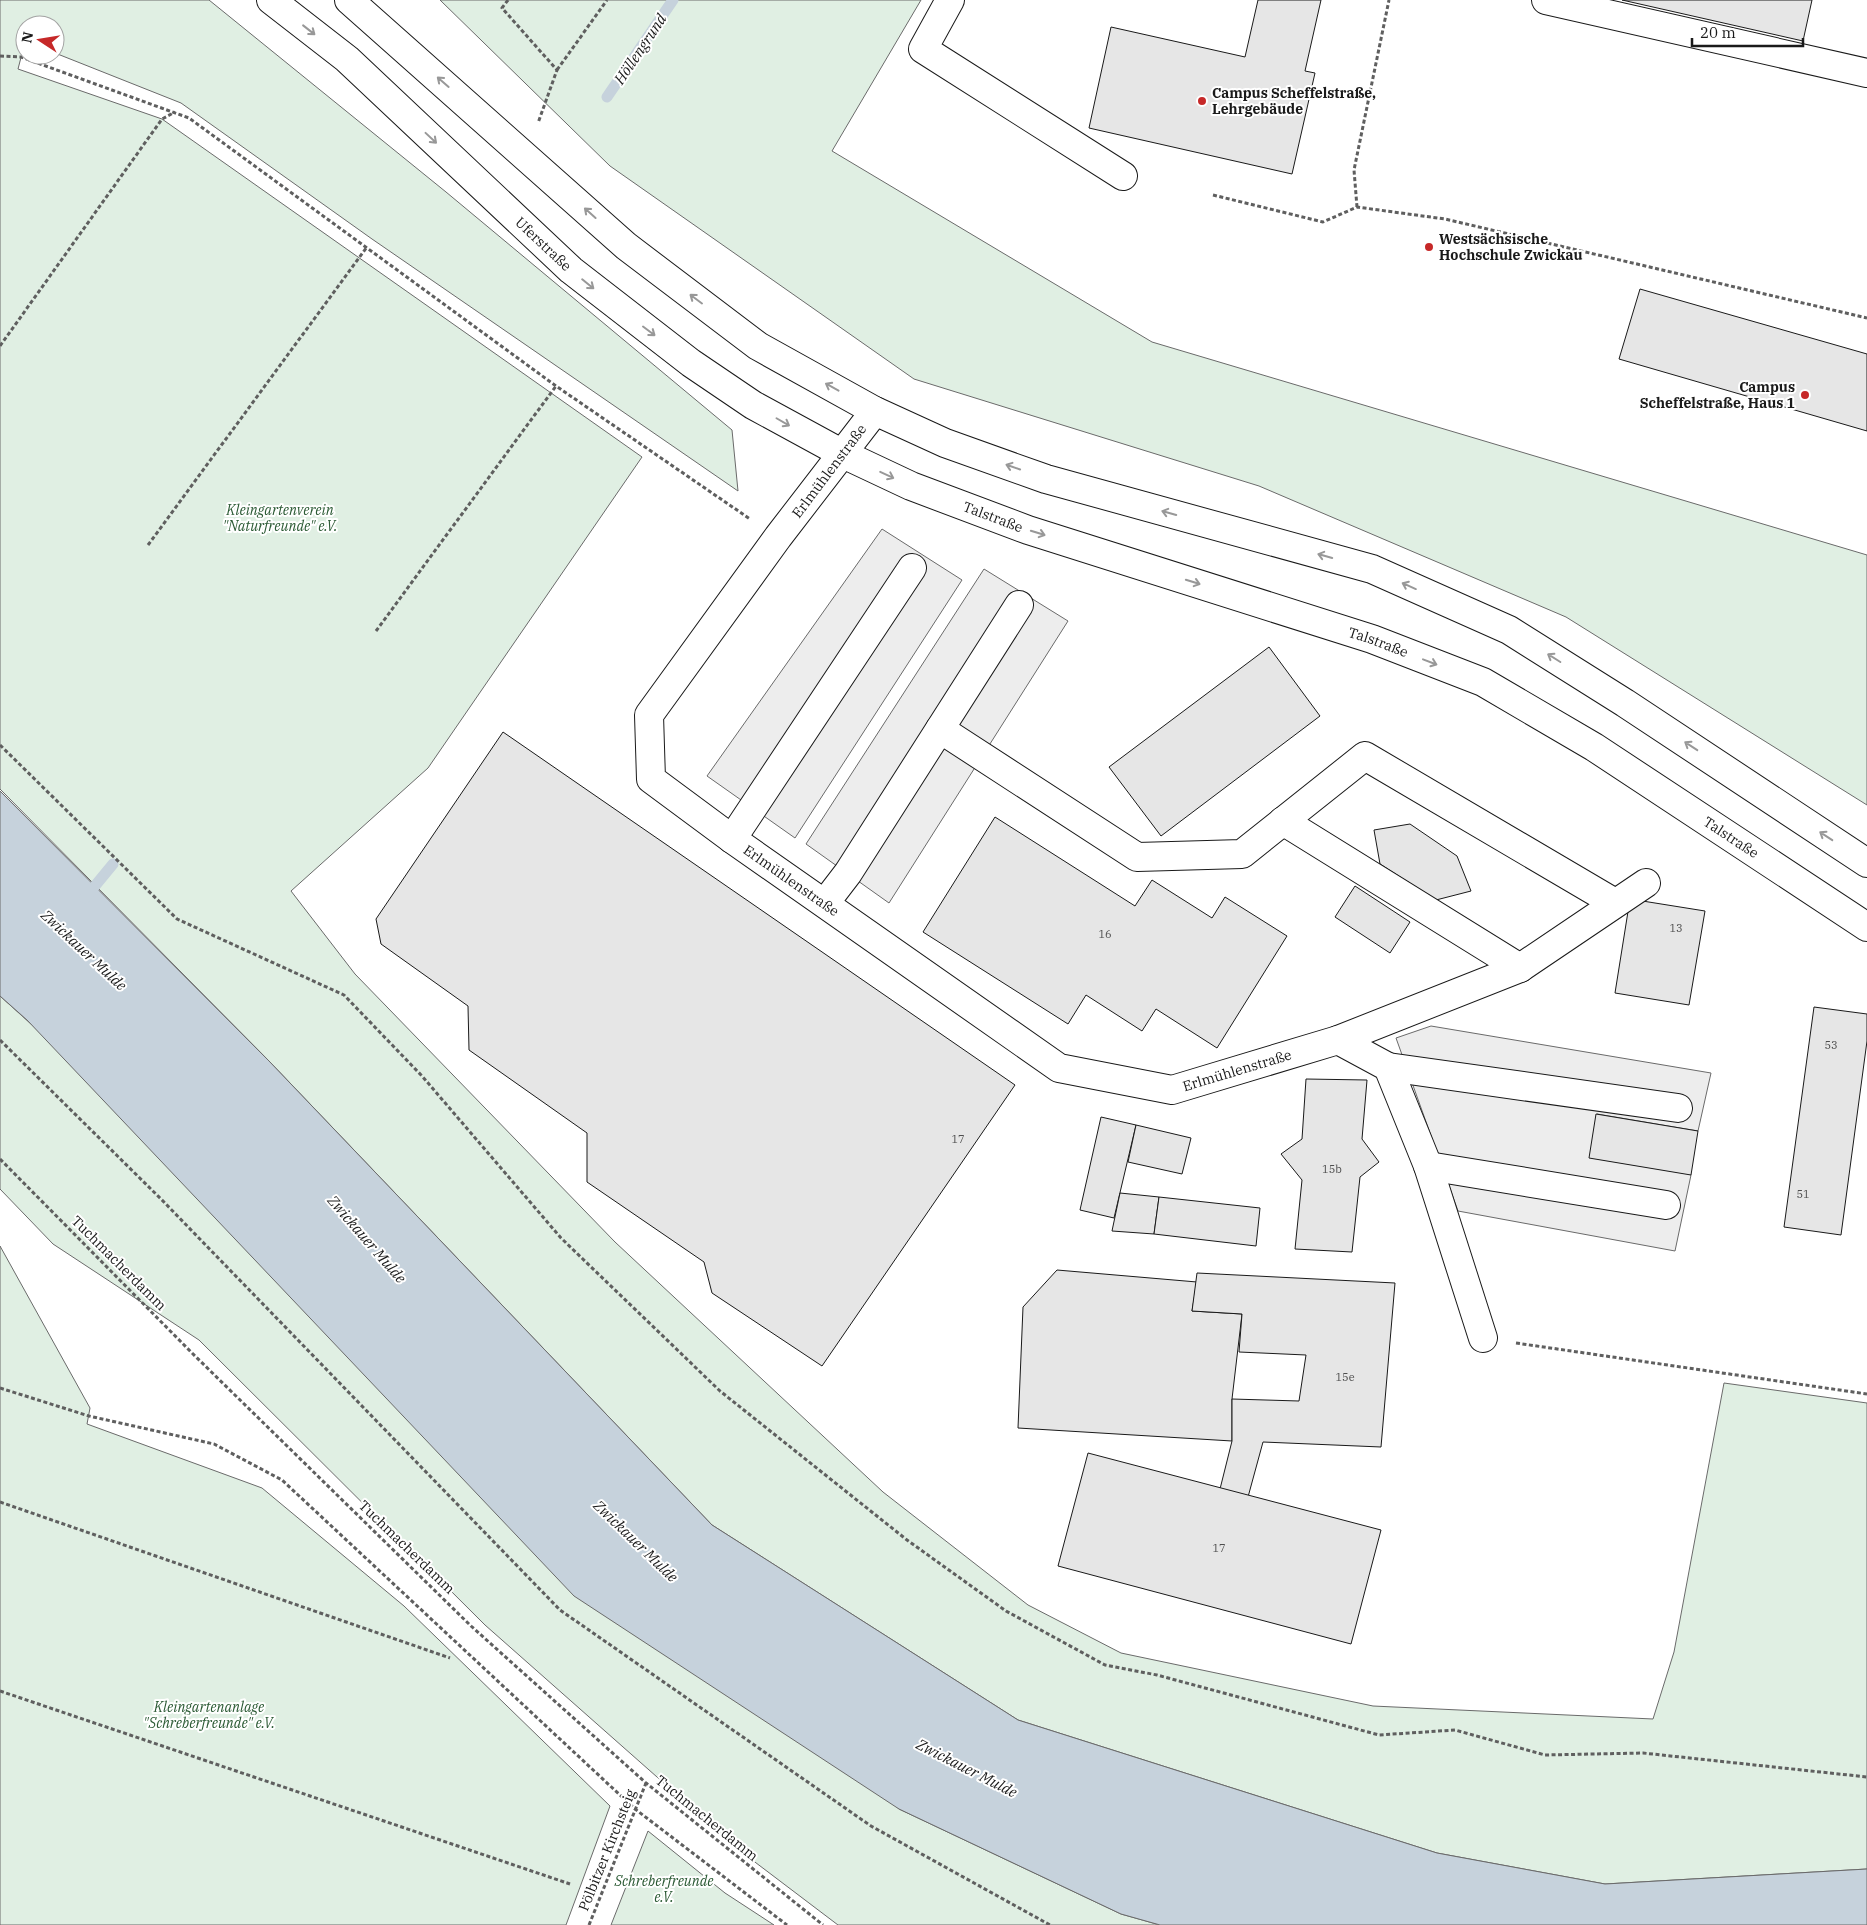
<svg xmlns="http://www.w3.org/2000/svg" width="1867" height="1925" font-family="'IBM Plex Serif',serif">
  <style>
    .green { fill: #e0efe3; stroke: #6a6a6a }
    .parking { fill: #ededed; stroke: #6a6a6a }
    .water { fill: #c6d2dc; stroke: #6a6a6a }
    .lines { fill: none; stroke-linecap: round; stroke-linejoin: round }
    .stream { stroke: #c6d2dc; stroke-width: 11 }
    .building { fill: #e6e6e6; stroke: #1a1a1a }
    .minor-casing { stroke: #1a1a1a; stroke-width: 30 }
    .major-casing { stroke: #1a1a1a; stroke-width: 30 }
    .path { stroke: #5f5f5f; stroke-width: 3; stroke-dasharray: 4 2.5; stroke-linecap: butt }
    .minor { stroke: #fff; stroke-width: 28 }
    .major { stroke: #fff; stroke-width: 28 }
    .oneway { stroke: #989898 }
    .poi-dot { fill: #c62828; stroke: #fff; stroke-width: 2 }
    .labels { text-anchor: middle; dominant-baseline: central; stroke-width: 4; stroke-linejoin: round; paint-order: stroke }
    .number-label { font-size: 11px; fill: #4d4d4d }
    .poi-label { font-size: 14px; font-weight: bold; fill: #1a1a1a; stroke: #fff; text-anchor: start }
    .street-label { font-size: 14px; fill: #1a1a1a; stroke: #fff }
    .park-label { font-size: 14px; font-style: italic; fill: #2b5a34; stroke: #fff }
    .water-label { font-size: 15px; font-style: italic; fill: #1a1a1a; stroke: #fff }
  </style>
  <rect width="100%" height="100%" fill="#fff"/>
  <g class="green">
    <path d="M 0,0 L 209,0 L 446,192 L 732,430 L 738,491 L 372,239 L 181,103 L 55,53 L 55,25 L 25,25 L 25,42 L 18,69 L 162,119 L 642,457 L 428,768 L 291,891 L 355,974 L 615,1242 L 883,1492 L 1028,1605 L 1121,1653 L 1373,1706 L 1653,1719 L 1674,1652 L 1724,1383 L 1867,1403 L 1867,1869 L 1605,1884 L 1437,1853 L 1018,1720 L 712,1525 L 269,1061 L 0,789 Z"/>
    <path d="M 440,0 L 921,0 L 832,151 L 1152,342 L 1867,555 L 1867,805 L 1566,617 L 1259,486 L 914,379 L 610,166 Z"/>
    <path d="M 0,996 L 899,1809 L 1121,1914 L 1160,1925 L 838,1925 L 743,1853 L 485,1625 L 199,1340 L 53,1244 L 0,1189 Z"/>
    <path d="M 0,1246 L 90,1408 L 87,1424 L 262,1488 L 404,1606 L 610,1806 L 566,1925 L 0,1925 Z"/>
    <path d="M 648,1831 L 725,1893 L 774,1925 L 611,1925 Z"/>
  </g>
  <g class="parking">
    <path d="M 882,529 L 962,580 L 795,838 L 707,776 Z"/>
    <path d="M 984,569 L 1068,621 L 889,903 L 806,844 Z"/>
    <path d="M 1431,1026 L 1711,1073 L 1698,1131 L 1597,1114 L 1691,1175 L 1675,1251 L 1458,1211 L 1396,1038 Z"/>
  </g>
  <path class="water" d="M 0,791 L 269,1061 L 712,1525 L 1018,1720 L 1437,1853 L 1605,1884 L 1867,1869 L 1867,1925 L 1160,1925 L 1121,1914 L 899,1809 L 574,1596 L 27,1020 L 0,996 Z"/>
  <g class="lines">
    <g class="stream">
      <path d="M 607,97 L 673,0"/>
      <path d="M 85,898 L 113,864"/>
    </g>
  </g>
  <g class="building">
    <path d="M 1258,0 L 1321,0 L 1305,71 L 1315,73 L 1292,174 L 1089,128 L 1111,27 L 1245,57 Z"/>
    <path d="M 1622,0 L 1812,0 L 1803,41 Z"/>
    <path d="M 1640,289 L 1867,354 L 1867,431 L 1619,359 Z"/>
    <path d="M 1269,647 L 1320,716 L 1161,836 L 1109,767 Z"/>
    <path d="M 503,732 L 1015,1085 L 822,1366 L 712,1293 L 704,1262 L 587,1182 L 587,1133 L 469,1050 L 468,1006 L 381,944 L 376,919 Z"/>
    <path d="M 995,817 L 1135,906 L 1152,880 L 1212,918 L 1225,897 L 1287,936 L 1217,1048 L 1156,1009 L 1142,1031 L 1086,995 L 1068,1024 L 923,932 Z"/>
    <path d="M 1410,824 L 1457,856 L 1471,891 L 1436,900 L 1380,864 L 1374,830 Z"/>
    <path d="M 1355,886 L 1410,922 L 1390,953 L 1335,917 Z"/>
    <path d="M 1630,899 L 1705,911 L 1689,1005 L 1615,993 Z"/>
    <path d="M 1814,1007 L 1867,1014 L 1867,1041 L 1841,1235 L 1784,1227 Z"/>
    <path d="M 1306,1079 L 1367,1080 L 1362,1139 L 1379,1162 L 1360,1177 L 1352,1252 L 1295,1249 L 1302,1180 L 1281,1154 L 1302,1139 Z"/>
    <path d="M 1596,1114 L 1698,1131 L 1691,1175 L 1589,1158 Z"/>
    <path d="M 1101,1117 L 1136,1125 L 1114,1218 L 1080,1210 Z"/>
    <path d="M 1136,1125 L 1191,1138 L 1182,1174 L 1128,1162 Z"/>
    <path d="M 1120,1193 L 1159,1197 L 1154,1234 L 1112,1231 Z"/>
    <path d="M 1159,1197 L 1260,1208 L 1256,1246 L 1154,1234 Z"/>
    <path d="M 1057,1270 L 1197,1282 L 1192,1311 L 1242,1314 L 1232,1399 L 1232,1441 L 1018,1428 L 1023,1307 Z"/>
    <path d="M 1197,1273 L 1395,1283 L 1381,1447 L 1263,1442 L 1248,1497 L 1220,1489 L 1232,1441 L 1232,1399 L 1299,1401 L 1306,1355 L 1239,1352 L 1242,1314 L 1192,1311 Z"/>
    <path d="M 1088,1453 L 1381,1530 L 1351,1644 L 1058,1566 Z"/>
  </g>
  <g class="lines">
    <defs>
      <g id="minor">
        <path d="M 950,0 L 923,49 L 1123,176"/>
        <path d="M 1546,0 L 1867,73"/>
        <path id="s1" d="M 875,411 L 778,537 L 649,715 L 651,779 L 732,839 L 1059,1068 L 1172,1090 L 1338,1040 L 1388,1067 L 1428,1166 L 1483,1338"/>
        <path d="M 940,729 L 1137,857 L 1242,854 L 1365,756 L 1615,903"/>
        <path d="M 1283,821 L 1520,968"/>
        <path d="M 732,839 L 912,568"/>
        <path d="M 825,903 L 848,873 L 1019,605"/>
        <path d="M 1338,1040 L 1520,968 L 1646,883"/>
        <path d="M 1388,1067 L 1678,1108"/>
        <path d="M 1428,1166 L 1666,1205"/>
      </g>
      <g id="major">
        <path id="s2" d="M 271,0 L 347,59 L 571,270 L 691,363 L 753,405 L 843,454 L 911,486 L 1028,530 L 1372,639 L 1483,682 L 1594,747 L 1867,927"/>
        <path d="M 349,0 L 626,246 L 758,346 L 875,411 L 945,443 L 1046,479 L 1372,569 L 1509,630 L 1625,703 L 1867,863"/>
      </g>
    </defs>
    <use href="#minor" class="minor-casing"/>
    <use href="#major" class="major-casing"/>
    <g class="path">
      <path d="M 508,0 L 502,8 L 557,70 L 538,123"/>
      <path d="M 0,56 L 21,57 L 189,118 L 556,386 L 750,519"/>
      <path d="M 557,70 L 607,0"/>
      <path d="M 1213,195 L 1323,222 L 1357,207 L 1445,219 L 1867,318"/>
      <path d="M 1357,207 L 1354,170 L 1389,0"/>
      <path d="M 0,346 L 162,119 L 175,112"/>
      <path d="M 148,545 L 367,247"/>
      <path d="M 376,631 L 556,386"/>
      <path d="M 0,745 L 177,919 L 344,995 L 422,1076 L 561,1238 L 720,1391 L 907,1540 L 1006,1611 L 1105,1665 L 1157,1675 L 1379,1735 L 1455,1730 L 1545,1755 L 1643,1753 L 1867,1777"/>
      <path d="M 0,1040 L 161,1199 L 560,1610 L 871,1826 L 1050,1925"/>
      <path d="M 0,1159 L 192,1353 L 471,1626 L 646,1783 L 823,1925"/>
      <path d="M 1516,1343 L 1867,1394"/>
      <path d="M 0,1388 L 89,1416 L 214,1444 L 282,1480 L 635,1809 L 787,1925"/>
      <path d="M 0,1502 L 450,1658"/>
      <path d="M 0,1691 L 570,1884"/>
      <path d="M 589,1925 L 646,1783"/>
    </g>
    <use href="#minor" class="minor"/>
    <use href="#major" class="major"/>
  </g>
  <defs><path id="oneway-shaft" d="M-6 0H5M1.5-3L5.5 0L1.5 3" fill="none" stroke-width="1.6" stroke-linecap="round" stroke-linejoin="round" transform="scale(1.25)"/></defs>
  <g class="oneway">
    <use href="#oneway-shaft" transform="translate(309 30) rotate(38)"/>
    <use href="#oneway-shaft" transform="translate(443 82) rotate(-139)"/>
    <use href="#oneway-shaft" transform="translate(431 138) rotate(43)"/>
    <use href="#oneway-shaft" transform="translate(590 213) rotate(-138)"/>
    <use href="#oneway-shaft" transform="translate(588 284) rotate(39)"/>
    <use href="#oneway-shaft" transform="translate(696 299) rotate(-143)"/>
    <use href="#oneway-shaft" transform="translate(649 331) rotate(37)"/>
    <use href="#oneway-shaft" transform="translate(832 387) rotate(-151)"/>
    <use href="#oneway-shaft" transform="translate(783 422) rotate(30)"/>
    <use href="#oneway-shaft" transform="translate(1013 467) rotate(-161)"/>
    <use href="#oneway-shaft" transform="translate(887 475) rotate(25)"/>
    <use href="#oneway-shaft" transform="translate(1169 513) rotate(-164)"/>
    <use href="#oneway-shaft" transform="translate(1038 533) rotate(17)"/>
    <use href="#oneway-shaft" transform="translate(1325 556) rotate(-164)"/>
    <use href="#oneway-shaft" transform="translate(1193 582) rotate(17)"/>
    <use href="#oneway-shaft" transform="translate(1409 586) rotate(-156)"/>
    <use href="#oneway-shaft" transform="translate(1554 658) rotate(-148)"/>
    <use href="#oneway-shaft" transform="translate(1430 662) rotate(21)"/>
    <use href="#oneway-shaft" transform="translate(1691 746) rotate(-147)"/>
    <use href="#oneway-shaft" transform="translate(1826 836) rotate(-147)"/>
  </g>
  <g class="poi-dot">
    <circle cx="1202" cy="101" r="5"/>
    <circle cx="1429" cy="247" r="5"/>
    <circle cx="1805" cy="395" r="5"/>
  </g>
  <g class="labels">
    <g class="number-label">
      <text x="1676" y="928">13</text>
      <text x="1105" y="934">16</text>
      <text x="1831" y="1045">53</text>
      <text x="958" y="1139">17</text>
      <text x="1332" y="1169">15b</text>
      <text x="1803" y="1194">51</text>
      <text x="1345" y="1377">15e</text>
      <text x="1219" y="1548">17</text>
    </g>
    <g class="poi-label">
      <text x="1212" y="93">Campus Scheffelstraße,<tspan x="1212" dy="16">Lehrgebäude</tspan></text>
      <text x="1439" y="239">Westsächsische<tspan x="1439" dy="16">Hochschule Zwickau</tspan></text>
      <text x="1795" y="387" text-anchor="end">Campus<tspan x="1795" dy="16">Scheffelstraße, Haus 1</tspan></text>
    </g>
    <g class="street-label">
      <text stroke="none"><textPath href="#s2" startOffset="366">Uferstraße</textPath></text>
      <text transform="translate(829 471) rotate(-53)">Erlmühlenstraße</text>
      <text stroke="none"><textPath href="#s2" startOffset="896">Talstraße</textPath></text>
      <text stroke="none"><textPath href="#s2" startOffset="1301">Talstraße</textPath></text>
      <text stroke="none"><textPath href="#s2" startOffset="1706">Talstraße</textPath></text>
      <text stroke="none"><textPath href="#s1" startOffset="616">Erlmühlenstraße</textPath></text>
      <text stroke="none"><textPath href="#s1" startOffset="1126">Erlmühlenstraße</textPath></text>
      <text transform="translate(119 1263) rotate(45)">Tuchmacherdamm</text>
      <text transform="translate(407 1547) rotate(44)">Tuchmacherdamm</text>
      <text transform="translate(707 1818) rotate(39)">Tuchmacherdamm</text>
      <text transform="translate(607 1850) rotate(-68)">Pölbitzer Kirchsteig</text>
    </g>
    <g class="park-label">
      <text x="280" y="510">Kleingartenverein<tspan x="280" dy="16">"Naturfreunde" e.V.</tspan></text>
      <text x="209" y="1707">Kleingartenanlage<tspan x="209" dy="16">"Schreberfreunde" e.V.</tspan></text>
      <text x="664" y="1881">Schreberfreunde<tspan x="664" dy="16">e.V.</tspan></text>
    </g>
    <g class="water-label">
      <text transform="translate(640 49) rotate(-56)">Höllengrund</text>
      <text transform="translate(84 950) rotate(43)">Zwickauer Mulde</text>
      <text transform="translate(367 1239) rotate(49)">Zwickauer Mulde</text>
      <text transform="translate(636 1541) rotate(44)">Zwickauer Mulde</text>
      <text transform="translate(967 1768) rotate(27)">Zwickauer Mulde</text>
    </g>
  </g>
  <g transform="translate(40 40) rotate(282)"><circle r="24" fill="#ffffff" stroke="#a3a3a3"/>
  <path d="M0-4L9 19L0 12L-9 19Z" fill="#c62828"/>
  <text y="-8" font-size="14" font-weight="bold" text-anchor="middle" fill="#1a1a1a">N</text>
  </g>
  <path d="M1692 38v8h111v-8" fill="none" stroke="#1a1a1a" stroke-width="2.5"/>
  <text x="1700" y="38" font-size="15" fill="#1a1a1a" stroke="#ffffff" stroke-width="4" paint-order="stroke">20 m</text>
</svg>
